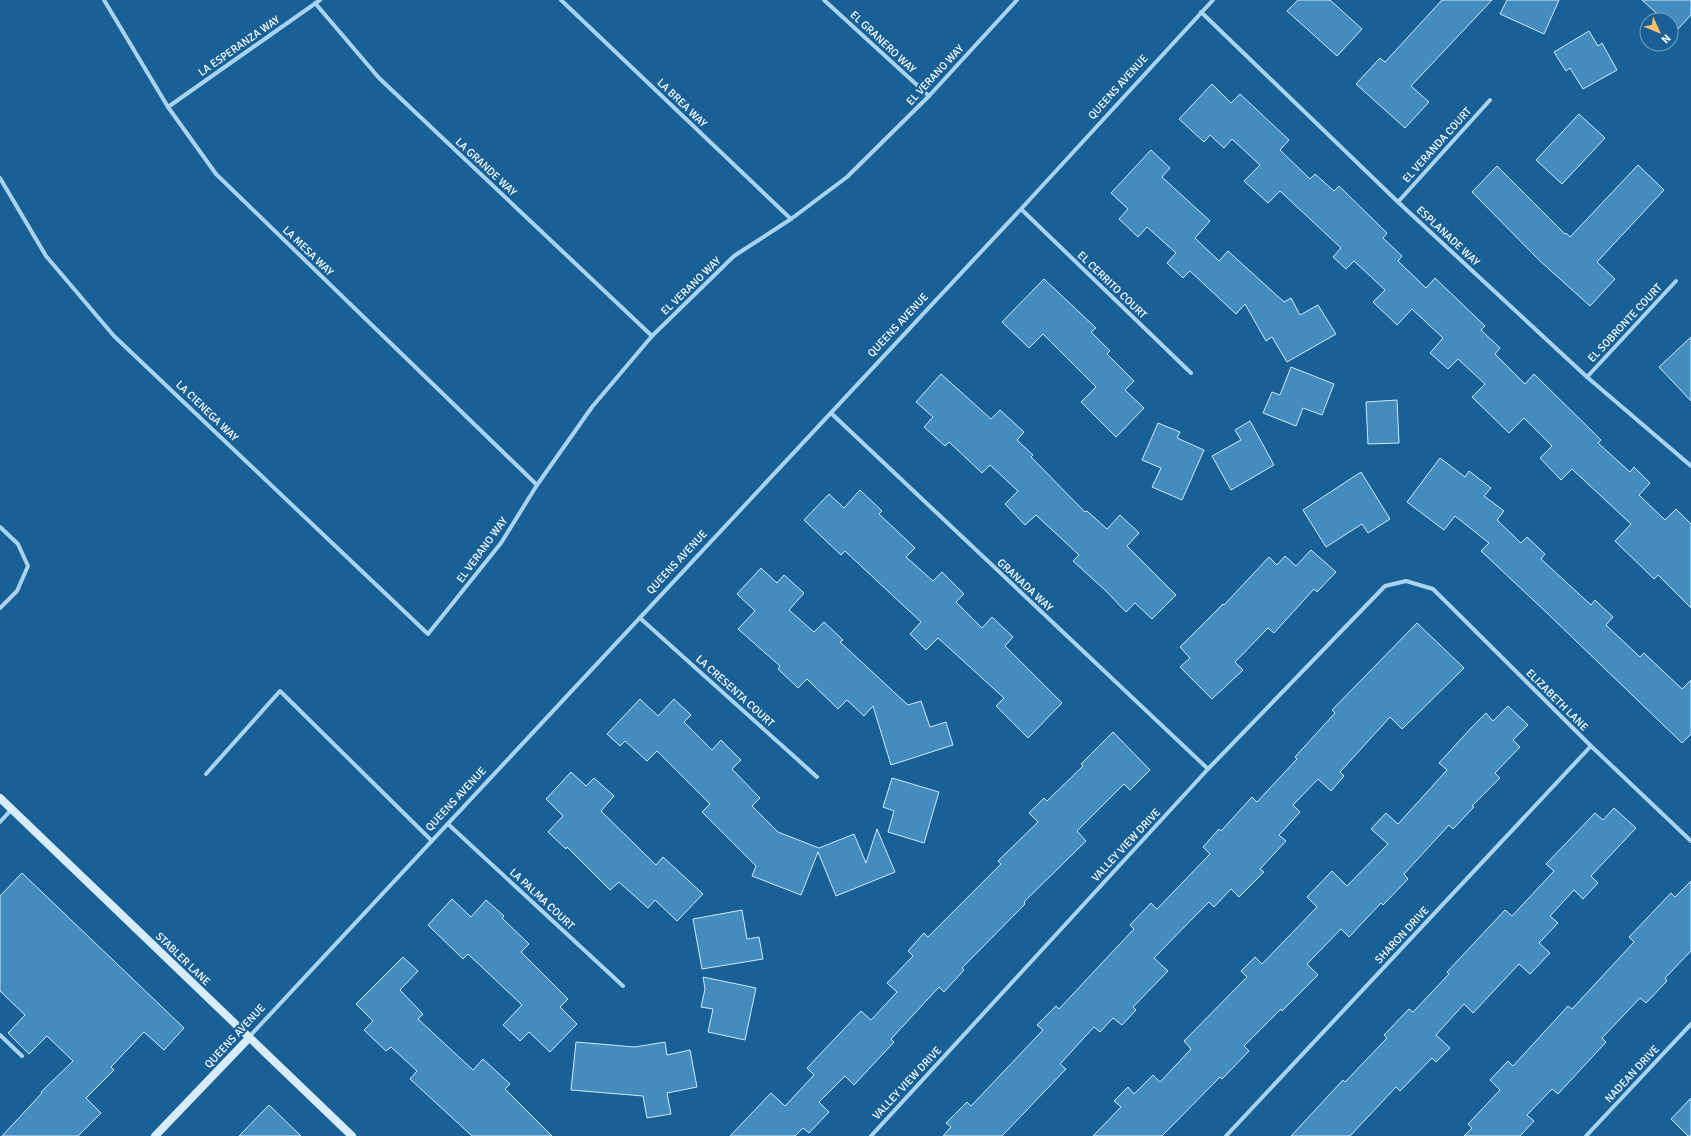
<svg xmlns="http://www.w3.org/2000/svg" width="1691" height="1136" font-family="Signika,sans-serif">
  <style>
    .building { fill: #448bbf; stroke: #d1eafc }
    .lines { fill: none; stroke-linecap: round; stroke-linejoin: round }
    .street { stroke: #aad3f1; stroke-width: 4 }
    .secondary { stroke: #d9ecfc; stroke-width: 8 }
    .labels { text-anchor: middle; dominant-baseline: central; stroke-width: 4; stroke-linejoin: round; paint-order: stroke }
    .street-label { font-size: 11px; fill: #fff; stroke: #186096 }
  </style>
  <rect width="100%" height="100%" fill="#186096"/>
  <g class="building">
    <path d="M 1298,0 L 1330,0 L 1362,29 L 1337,56 L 1287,11 Z"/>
    <path d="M 1442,0 L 1492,0 L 1411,86 L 1429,102 L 1405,128 L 1356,84 L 1380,58 L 1385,62 Z"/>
    <path d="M 1507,0 L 1559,0 L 1544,34 L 1500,14 Z"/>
    <path d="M 1642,0 L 1691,0 L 1691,15 L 1676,31 L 1671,27 L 1671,20 L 1664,20 Z"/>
    <path d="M 1589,31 L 1598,46 L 1602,43 L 1617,70 L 1583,89 L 1570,68 L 1566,71 L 1554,52 Z"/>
    <path d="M 1212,84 L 1231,103 L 1240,94 L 1289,140 L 1280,150 L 1310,179 L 1315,174 L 1334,191 L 1339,186 L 1387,233 L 1383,238 L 1402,256 L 1398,261 L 1426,288 L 1435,278 L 1485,326 L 1481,330 L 1500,348 L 1495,354 L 1525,384 L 1534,374 L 1601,440 L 1598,443 L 1630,472 L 1634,467 L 1650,483 L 1639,495 L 1665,520 L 1676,509 L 1691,524 L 1691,608 L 1658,575 L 1654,579 L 1615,541 L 1631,524 L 1572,469 L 1561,480 L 1540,458 L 1552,446 L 1524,418 L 1509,433 L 1472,397 L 1485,384 L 1458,359 L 1448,369 L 1430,353 L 1443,338 L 1412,309 L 1397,325 L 1373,302 L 1385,290 L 1354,261 L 1346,269 L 1333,257 L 1341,248 L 1280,191 L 1268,203 L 1244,181 L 1260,165 L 1232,139 L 1224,148 L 1210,135 L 1204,142 L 1179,119 Z"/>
    <path d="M 1579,114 L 1605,138 L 1562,184 L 1536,160 Z"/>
    <path d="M 1151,150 L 1170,168 L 1162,177 L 1210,221 L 1195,238 L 1219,261 L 1228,251 L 1284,302 L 1291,298 L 1300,315 L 1318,305 L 1336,334 L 1287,362 L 1272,337 L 1266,341 L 1245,304 L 1236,314 L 1190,271 L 1183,278 L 1167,263 L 1176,253 L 1147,227 L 1138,237 L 1119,219 L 1128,209 L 1111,193 Z"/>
    <path d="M 1638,165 L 1664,190 L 1597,262 L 1615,279 L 1590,306 L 1540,261 L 1472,192 L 1497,166 L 1565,234 L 1566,233 L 1570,237 Z"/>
    <path d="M 1044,279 L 1096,328 L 1091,332 L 1110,351 L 1107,354 L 1134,381 L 1125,390 L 1144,408 L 1116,437 L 1081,402 L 1096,387 L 1043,334 L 1029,348 L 1002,322 Z"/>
    <path d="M 1691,337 L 1691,401 L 1659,367 Z"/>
    <path d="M 1291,367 L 1334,384 L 1322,415 L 1303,408 L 1296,426 L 1263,413 L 1272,392 L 1280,395 Z"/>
    <path d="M 941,374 L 991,419 L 1000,410 L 1024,432 L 1017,440 L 1033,455 L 1031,457 L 1085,512 L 1087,511 L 1107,529 L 1120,515 L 1139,533 L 1127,546 L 1176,595 L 1152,619 L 1135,603 L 1126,612 L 1106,591 L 1073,561 L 1079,555 L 1036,515 L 1025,525 L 1005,504 L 1018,491 L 990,465 L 982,473 L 949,442 L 945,446 L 924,427 L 933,417 L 916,402 Z"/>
    <path d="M 1397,400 L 1399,443 L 1368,444 L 1366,402 Z"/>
    <path d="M 1250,421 L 1274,465 L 1231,490 L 1212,456 L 1241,440 L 1235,430 Z"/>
    <path d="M 1158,423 L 1180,432 L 1177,438 L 1204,450 L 1182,500 L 1152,487 L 1161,468 L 1142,460 Z"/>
    <path d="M 1440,458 L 1465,477 L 1469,471 L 1491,488 L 1484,496 L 1504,511 L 1497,520 L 1521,543 L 1527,537 L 1545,554 L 1541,559 L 1591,605 L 1595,600 L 1613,617 L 1606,625 L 1640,657 L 1644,653 L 1682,689 L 1691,680 L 1691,734 L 1682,743 L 1547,613 L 1481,551 L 1489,543 L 1455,516 L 1444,530 L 1407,502 Z"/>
    <path d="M 1361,472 L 1390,519 L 1368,533 L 1362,524 L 1326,547 L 1303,510 Z"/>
    <path d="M 860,490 L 882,511 L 879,514 L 915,548 L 906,557 L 933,581 L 942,572 L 964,594 L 956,602 L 982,628 L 992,617 L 1013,637 L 1005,646 L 1062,703 L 1028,738 L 996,706 L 1004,698 L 938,638 L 926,650 L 910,634 L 921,622 L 845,551 L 841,555 L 804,520 L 829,494 L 844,508 Z"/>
    <path d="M 1311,550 L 1336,572 L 1317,592 L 1314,589 L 1274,633 L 1268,628 L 1235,662 L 1243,670 L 1212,699 L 1180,667 L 1190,658 L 1180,647 L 1223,604 L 1224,605 L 1269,557 L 1277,565 L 1285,556 L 1296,566 Z"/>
    <path d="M 761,568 L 777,583 L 784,575 L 804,593 L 789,610 L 814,632 L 824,622 L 843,640 L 840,642 L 908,705 L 921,701 L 930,727 L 946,722 L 953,745 L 891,765 L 873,706 L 864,716 L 847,700 L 838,709 L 807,679 L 798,688 L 778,669 L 780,666 L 738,629 L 755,611 L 737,594 Z"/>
    <path d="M 1417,623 L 1464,668 L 1402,729 L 1390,717 L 1340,772 L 1344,776 L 1331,791 L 1318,779 L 1293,805 L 1300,812 L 1279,835 L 1286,841 L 1260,869 L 1264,872 L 1239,897 L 1231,889 L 1214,907 L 1209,902 L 1197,914 L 1154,958 L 1168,971 L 1133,1007 L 1136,1010 L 1122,1025 L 1113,1018 L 1100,1032 L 1094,1027 L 1060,1064 L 1066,1069 L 1002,1136 L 943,1136 L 951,1127 L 946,1123 L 967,1102 L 971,1106 L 1043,1030 L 1037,1025 L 1056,1006 L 1059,1009 L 1101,964 L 1134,929 L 1130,925 L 1151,903 L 1157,909 L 1210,854 L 1203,847 L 1219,829 L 1221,831 L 1252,797 L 1257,802 L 1297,759 L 1295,757 L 1335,713 L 1332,710 Z"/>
    <path d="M 640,699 L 658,716 L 674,699 L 691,715 L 684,722 L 712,750 L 721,740 L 741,760 L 732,769 L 760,798 L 752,806 L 778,832 L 819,848 L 854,834 L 866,863 L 877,829 L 895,872 L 836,896 L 818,852 L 801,895 L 752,876 L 756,866 L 702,812 L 710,804 L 657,751 L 647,761 L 625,741 L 620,746 L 607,734 Z"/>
    <path d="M 1508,706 L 1528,725 L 1513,740 L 1520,747 L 1495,773 L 1500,778 L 1472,806 L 1474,807 L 1453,829 L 1449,825 L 1404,874 L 1408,879 L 1383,905 L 1381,903 L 1349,937 L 1341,929 L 1307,964 L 1318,975 L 1282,1011 L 1281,1009 L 1244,1046 L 1249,1051 L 1222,1079 L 1220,1077 L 1162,1136 L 1093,1136 L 1121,1107 L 1114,1101 L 1128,1087 L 1134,1094 L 1153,1075 L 1160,1082 L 1191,1049 L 1184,1041 L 1247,977 L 1241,971 L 1255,957 L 1262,964 L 1317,907 L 1307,897 L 1332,871 L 1347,886 L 1388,844 L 1371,829 L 1386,813 L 1398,824 L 1447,770 L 1439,763 L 1472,727 L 1486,713 L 1493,721 Z"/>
    <path d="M 1113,732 L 1150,770 L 1130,790 L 1124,784 L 1077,831 L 1086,841 L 1024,902 L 1025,904 L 962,968 L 964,970 L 944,992 L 939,987 L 891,1039 L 894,1042 L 854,1085 L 845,1076 L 819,1102 L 829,1112 L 809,1133 L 803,1128 L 795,1136 L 730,1136 L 771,1093 L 785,1106 L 814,1075 L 807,1068 L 861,1011 L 871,1020 L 897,992 L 887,983 L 913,956 L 908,951 L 924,933 L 928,937 L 1001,864 L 998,861 L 1038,822 L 1029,813 L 1044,798 L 1047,801 L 1083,766 L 1081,764 Z"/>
    <path d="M 571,772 L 586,786 L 594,778 L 614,796 L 601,811 L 656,865 L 663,857 L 703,894 L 677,921 L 655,900 L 648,908 L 619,882 L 610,890 L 567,847 L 566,849 L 548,832 L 563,816 L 546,799 Z"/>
    <path d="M 892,778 L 939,792 L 924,843 L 888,832 L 894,811 L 883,807 Z"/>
    <path d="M 1614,808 L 1636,828 L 1591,876 L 1598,883 L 1583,899 L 1574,890 L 1550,916 L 1558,923 L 1539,943 L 1550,953 L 1530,974 L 1519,964 L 1473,1013 L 1464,1004 L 1436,1035 L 1450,1048 L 1436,1062 L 1432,1058 L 1400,1091 L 1396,1087 L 1350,1136 L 1291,1136 L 1343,1080 L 1345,1082 L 1387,1038 L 1384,1035 L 1409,1009 L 1413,1012 L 1449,974 L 1447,972 L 1505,910 L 1512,916 L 1554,871 L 1546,864 L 1595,813 L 1603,820 Z"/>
    <path d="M 22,873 L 184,1028 L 164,1050 L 144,1032 L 111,1067 L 114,1070 L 86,1098 L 101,1113 L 78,1136 L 2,1136 L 42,1093 L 41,1092 L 73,1061 L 47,1036 L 29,1054 L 8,1033 L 25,1015 L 0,991 L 0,896 Z"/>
    <path d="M 1691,881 L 1691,951 L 1665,978 L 1667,981 L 1646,1003 L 1640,998 L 1602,1038 L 1606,1042 L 1558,1094 L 1552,1089 L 1527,1115 L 1534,1121 L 1520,1136 L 1464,1136 L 1472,1128 L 1468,1124 L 1500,1090 L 1490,1080 L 1508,1061 L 1513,1066 L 1568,1006 L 1572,1009 L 1634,942 L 1629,937 L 1671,893 L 1675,897 Z"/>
    <path d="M 452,899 L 471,917 L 486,900 L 504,916 L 502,918 L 529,944 L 521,952 L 568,999 L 560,1007 L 577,1024 L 550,1052 L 529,1032 L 520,1041 L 503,1025 L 522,1005 L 468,954 L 463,959 L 428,925 Z"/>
    <path d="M 742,910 L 747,939 L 759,937 L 763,959 L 702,969 L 693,919 Z"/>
    <path d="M 403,957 L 418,971 L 400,990 L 423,1014 L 418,1019 L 473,1070 L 483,1059 L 510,1084 L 505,1089 L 552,1136 L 472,1136 L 410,1079 L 417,1071 L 391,1047 L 386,1051 L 364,1030 L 373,1021 L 356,1004 Z"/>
    <path d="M 703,977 L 756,988 L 745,1040 L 708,1032 L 713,1009 L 701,1007 L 705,989 Z"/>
    <path d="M 576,1042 L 635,1047 L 665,1042 L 667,1055 L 690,1050 L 697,1087 L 667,1093 L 671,1114 L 647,1118 L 643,1096 L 571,1090 Z"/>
    <path d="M 1691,1098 L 1691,1136 L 1688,1136 L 1671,1119 Z"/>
    <path d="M 269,1105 L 301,1136 L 239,1136 Z"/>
  </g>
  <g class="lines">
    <g class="street">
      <path d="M 104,0 L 168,107 L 216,174 L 537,485"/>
      <path d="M 561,0 L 791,219"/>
      <path d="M 824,0 L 929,96"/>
      <path d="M 315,3 L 379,78 L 652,336"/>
      <path d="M 1201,12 L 1398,202 L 1587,377 L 1691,466"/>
      <path d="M 168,107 L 320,0"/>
      <path d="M 0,178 L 46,256 L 114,336 L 428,634 L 501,543 L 537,485 L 592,407 L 652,336 L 734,256 L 791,219 L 847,177 L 929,96 L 1017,0"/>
      <path d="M 1398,202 L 1490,100"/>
      <path d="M 1021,209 L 1191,373"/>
      <path d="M 1587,377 L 1676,281"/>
      <path d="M 831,413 L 1208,769"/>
      <path d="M 0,527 L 18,544 L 28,566 L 17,591 L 0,608"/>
      <path d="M 640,618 L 817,777"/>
      <path d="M 206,774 L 280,691 L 432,841"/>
      <path d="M 0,822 L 12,809"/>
      <path d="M 448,824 L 623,986"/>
      <path d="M 0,1035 L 22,1056"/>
      <path d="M 249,1037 L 1021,209 L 1213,0"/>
      <path d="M 871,1136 L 1208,769 L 1385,586 L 1406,581 L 1433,589 L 1591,746 L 1691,841"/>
      <path d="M 1226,1136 L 1591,746"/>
      <path d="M 1586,1136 L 1691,1024"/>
    </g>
    <g class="secondary">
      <path d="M 0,798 L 352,1136"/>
      <path d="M 155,1136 L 249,1038"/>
    </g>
  </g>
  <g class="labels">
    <g class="street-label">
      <text transform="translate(883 42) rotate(43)">EL GRANERO WAY</text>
      <text transform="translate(239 46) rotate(-35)">LA ESPERANZA WAY</text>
      <text transform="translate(935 75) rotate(-47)">EL VERANO WAY</text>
      <text transform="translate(1118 87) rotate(-48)">QUEENS AVENUE</text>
      <text transform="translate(682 103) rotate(44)">LA BREA WAY</text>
      <text transform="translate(1437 145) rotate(-48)">EL VERANDA COURT</text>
      <text transform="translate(486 167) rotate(43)">LA GRANDE WAY</text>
      <text transform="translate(1448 236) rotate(43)">ESPLANADE WAY</text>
      <text transform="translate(308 251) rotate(44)">LA MESA WAY</text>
      <text transform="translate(1112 285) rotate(44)">EL CERRITO COURT</text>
      <text transform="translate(691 286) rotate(-44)">EL VERANO WAY</text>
      <text transform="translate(1625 323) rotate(-47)">EL SOBRONTE COURT</text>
      <text transform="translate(898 325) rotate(-47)">QUEENS AVENUE</text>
      <text transform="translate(207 411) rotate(44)">LA CIENEGA WAY</text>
      <text transform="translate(482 550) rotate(-54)">EL VERANO WAY</text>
      <text transform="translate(677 562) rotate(-47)">QUEENS AVENUE</text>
      <text transform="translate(1025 585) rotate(43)">GRANADA WAY</text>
      <text transform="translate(735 691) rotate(42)">LA CRESENTA COURT</text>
      <text transform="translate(1557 700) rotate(45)">ELIZABETH LANE</text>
      <text transform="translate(456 799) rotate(-47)">QUEENS AVENUE</text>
      <text transform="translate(1126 845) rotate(-47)">VALLEY VIEW DRIVE</text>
      <text transform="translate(542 899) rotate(43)">LA PALMA COURT</text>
      <text transform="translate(1402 935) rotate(-47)">SHARON DRIVE</text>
      <text transform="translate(183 959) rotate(44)">STABLER LANE</text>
      <text transform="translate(235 1036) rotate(-47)">QUEENS AVENUE</text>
      <text transform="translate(1632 1074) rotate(-47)">NADEAN DRIVE</text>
      <text transform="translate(907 1083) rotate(-47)">VALLEY VIEW DRIVE</text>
    </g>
  </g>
  <g transform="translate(1659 32) rotate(134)"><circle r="19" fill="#186096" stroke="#74a0c0"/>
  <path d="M0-3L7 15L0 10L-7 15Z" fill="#ffc06a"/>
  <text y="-6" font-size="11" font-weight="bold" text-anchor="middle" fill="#ffffff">N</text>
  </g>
</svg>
